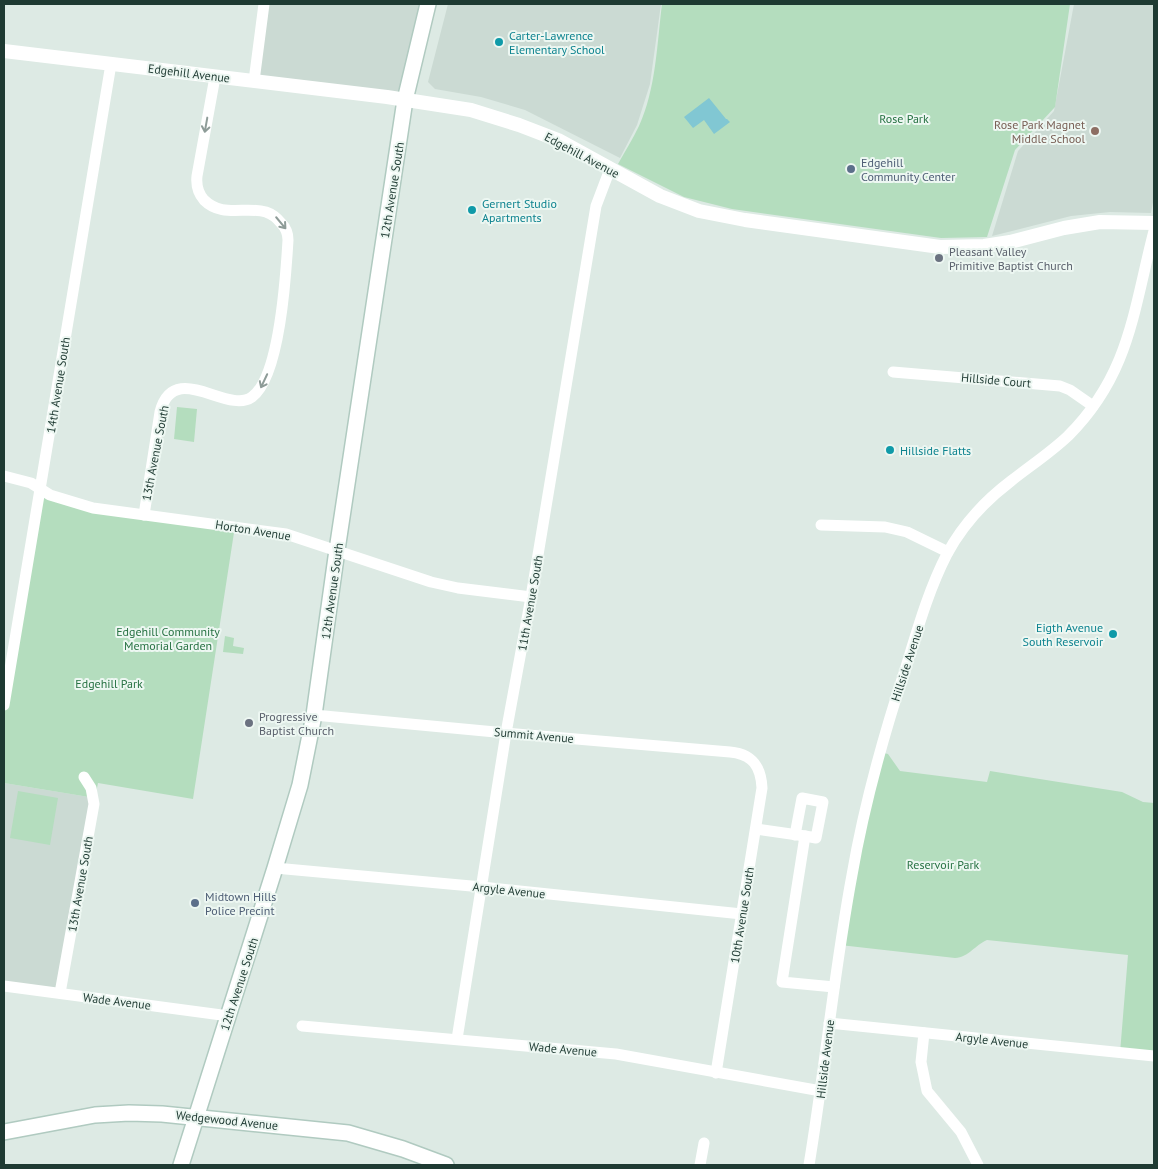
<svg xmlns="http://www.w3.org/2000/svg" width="1158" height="1169" font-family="'PT Sans',sans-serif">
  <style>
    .built { fill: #cbdad3 }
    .green { fill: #b4ddbe }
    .water { fill: #81c7d3 }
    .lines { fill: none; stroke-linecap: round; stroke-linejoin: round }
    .secondary-casing { stroke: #b0cac0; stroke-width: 18 }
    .minor { stroke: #fff; stroke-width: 11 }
    .tertiary { stroke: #fff; stroke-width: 14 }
    .secondary { stroke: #fff; stroke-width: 15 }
    .oneway { stroke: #8e9c98 }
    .culture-dot { fill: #0f9aa8; stroke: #edf7f2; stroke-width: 2 }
    .education-dot { fill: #8d6e63; stroke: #edf7f2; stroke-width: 2 }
    .service-dot { fill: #5c6f8a; stroke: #edf7f2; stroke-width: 2 }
    .worship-dot { fill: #6b7280; stroke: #edf7f2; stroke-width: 2 }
    .labels { text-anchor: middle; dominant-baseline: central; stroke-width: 4; stroke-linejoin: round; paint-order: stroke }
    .culture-label { font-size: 12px; fill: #0d838f; stroke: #edf7f2; text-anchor: start }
    .street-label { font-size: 12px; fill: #1e3a32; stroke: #edf7f2 }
    .park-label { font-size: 12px; fill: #277243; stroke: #edf7f2 }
    .education-label { font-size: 12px; fill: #785e54; stroke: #edf7f2; text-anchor: end }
    .service-label { font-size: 12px; fill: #4e5e75; stroke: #edf7f2; text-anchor: start }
    .worship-label { font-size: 12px; fill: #5b616d; stroke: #edf7f2; text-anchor: start }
  </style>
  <rect width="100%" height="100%" fill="#ddeae4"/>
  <g class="built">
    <path d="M 264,4 L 428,4 L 405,100 L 254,81 Z"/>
    <path d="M 448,4 L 661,4 L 650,84 L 637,125 L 620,158 L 525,110 L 481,97 L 435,89 L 428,82 Z"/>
    <path d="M 1074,4 L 1154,4 L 1154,197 L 1151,213 L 1110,212 L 1071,216 L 992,236 L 1018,151 L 1054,111 Z"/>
    <path d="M 4,783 L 95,798 L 60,993 L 4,986 Z"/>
  </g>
  <g class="green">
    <path d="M 662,4 L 1070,4 L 1055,107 L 1015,150 L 987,237 L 941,238 L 732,209 L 684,197 L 618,164 C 625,151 633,139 639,126 C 656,89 657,44 662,4 Z"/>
    <path d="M 177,407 L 197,409 L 194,442 L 174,439 Z"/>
    <path d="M 40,488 L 93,508 L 235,526 L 193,799 L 98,783 L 95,798 L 4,783 L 4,705 Z"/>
    <path d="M 225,636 L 234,638 L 233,646 L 244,648 L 243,654 L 223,652 Z"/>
    <path d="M 880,752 L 888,754 L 900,771 L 987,782 L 990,771 L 1122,792 L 1143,802 L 1154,803 L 1154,1056 L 1120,1053 L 1128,955 L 987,940 C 975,945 969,957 955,958 L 840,945 Z"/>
    <path d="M 18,791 L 58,798 L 50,845 L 10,838 Z"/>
  </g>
  <path class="water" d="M 709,98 L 726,119 L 727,119 L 730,122 L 714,134 L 704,120 L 693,128 L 684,117 Z"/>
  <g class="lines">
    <defs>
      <g id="secondary">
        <path d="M 4,1132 L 95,1115 L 129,1113 L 162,1114 L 348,1133 L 403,1149 L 446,1165"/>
        <path d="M 181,1165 L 275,868 L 300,785 L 314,715 L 337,550 L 405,100 L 428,4"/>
      </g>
    </defs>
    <use href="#secondary" class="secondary-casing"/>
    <g class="minor">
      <path d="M 254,81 L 264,4"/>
      <path d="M 893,372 L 1060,386 L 1070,390 L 1093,406"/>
      <path d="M 4,476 L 31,483 L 50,495 L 93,508 L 286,534 L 431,582 L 458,588 L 531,597"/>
      <path d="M 144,515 L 160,412 C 174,359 227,415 252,397 C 280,377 286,274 288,240 C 288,233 286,228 281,223 C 277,218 272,214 266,212 C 245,206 222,218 204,200 C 198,193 196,185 197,176 L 215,77"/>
      <path d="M 821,525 L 885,527 L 907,532 L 948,552"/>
      <path d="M 4,705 L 111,64"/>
      <path d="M 314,715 L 506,733 L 730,752 C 753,754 761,767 762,788 L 716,1073"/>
      <path d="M 756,829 L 805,836 L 782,982 L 834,987"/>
      <path d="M 795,835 L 802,798 L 823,802 L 816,838 L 805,836"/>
      <path d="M 275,868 L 482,887 L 742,914"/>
      <path d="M 4,986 L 229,1016"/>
      <path d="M 60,993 L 94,804 L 91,788 L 84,777"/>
      <path d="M 829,1023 L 1154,1056"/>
      <path d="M 302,1026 L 616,1054 L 821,1091"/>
      <path d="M 924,1033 L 921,1062 L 927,1091 L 961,1132 L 978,1165"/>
      <path d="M 457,1039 L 506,733 L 531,597 L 596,206 L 610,169"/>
      <path d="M 700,1165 L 704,1143"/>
      <path d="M 809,1165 C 825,1069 834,971 852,875 C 864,805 883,737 905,670 C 917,631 928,591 947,554 C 962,526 986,500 1011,481 C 1030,466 1050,453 1068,436 C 1130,374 1133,311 1154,231"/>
    </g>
    <path class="tertiary" d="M 4,51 L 387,97 L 471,110 L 519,125 L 558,140 L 660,196 L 699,211 L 745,220 L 940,247 L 984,246 L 1010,242 L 1064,228 L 1100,222 L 1154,223"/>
    <use href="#secondary" class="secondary"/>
  </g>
  <defs><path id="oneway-shaft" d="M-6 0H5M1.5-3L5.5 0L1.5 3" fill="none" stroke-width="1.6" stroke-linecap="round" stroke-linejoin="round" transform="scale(1.25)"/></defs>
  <g class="oneway">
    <use href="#oneway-shaft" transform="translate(206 125) rotate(100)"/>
    <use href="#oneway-shaft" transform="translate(281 223) rotate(50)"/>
    <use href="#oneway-shaft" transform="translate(264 381) rotate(115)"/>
  </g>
  <g class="culture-dot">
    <circle cx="499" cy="42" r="5"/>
    <circle cx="472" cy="210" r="5"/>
    <circle cx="890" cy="450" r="5"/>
    <circle cx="1113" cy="634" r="5"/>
  </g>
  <circle class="education-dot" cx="1095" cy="131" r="5"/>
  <g class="service-dot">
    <circle cx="851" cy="169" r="5"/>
    <circle cx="195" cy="903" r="5"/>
  </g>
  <g class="worship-dot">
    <circle cx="939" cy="258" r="5"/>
    <circle cx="249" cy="723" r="5"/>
  </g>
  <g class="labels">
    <g class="culture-label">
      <text x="509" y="35">Carter-Lawrence<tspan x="509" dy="14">Elementary School</tspan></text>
      <text x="482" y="203">Gernert Studio<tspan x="482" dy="14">Apartments</tspan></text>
      <text x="900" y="450">Hillside Flatts</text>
      <text x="1103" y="627" text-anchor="end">Eigth Avenue<tspan x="1103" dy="14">South Reservoir</tspan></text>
    </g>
    <g class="street-label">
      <text transform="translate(189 73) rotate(7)">Edgehill Avenue</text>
      <text transform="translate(582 155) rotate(28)">Edgehill Avenue</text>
      <text transform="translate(392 190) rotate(-81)">12th Avenue South</text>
      <text transform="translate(996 380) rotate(5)">Hillside Court</text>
      <text transform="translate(58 385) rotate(-81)">14th Avenue South</text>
      <text transform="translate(155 453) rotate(-79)">13th Avenue South</text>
      <text transform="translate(253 530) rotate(9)">Horton Avenue</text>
      <text transform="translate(332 591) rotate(-82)">12th Avenue South</text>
      <text transform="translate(530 603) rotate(-80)">11th Avenue South</text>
      <text transform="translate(907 663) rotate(-72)">Hillside Avenue</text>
      <text transform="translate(534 735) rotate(5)">Summit Avenue</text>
      <text transform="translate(80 884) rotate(-80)">13th Avenue South</text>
      <text transform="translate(509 890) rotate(6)">Argyle Avenue</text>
      <text transform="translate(742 915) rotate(-81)">10th Avenue South</text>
      <text transform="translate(239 984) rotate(-72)">12th Avenue South</text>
      <text transform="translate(117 1001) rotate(7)">Wade Avenue</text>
      <text transform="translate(992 1040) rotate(6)">Argyle Avenue</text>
      <text transform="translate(563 1049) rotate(5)">Wade Avenue</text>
      <text transform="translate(825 1059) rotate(-83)">Hillside Avenue</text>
      <text transform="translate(227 1120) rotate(6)">Wedgewood Avenue</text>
    </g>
    <g class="park-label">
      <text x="904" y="118">Rose Park</text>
      <text x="168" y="631">Edgehill Community<tspan x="168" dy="14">Memorial Garden</tspan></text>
      <text x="109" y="683">Edgehill Park</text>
      <text x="943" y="864">Reservoir Park</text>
    </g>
    <g class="education-label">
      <text x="1085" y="124">Rose Park Magnet<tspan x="1085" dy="14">Middle School</tspan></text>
    </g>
    <g class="service-label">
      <text x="861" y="162">Edgehill<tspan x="861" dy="14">Community Center</tspan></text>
      <text x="205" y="896">Midtown Hills<tspan x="205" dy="14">Police Precint</tspan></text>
    </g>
    <g class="worship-label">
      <text x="949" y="251">Pleasant Valley<tspan x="949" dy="14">Primitive Baptist Church</tspan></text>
      <text x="259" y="716">Progressive<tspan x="259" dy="14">Baptist Church</tspan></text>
    </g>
  </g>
  <rect width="1158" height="1169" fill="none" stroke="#1e3a32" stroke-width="10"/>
</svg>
